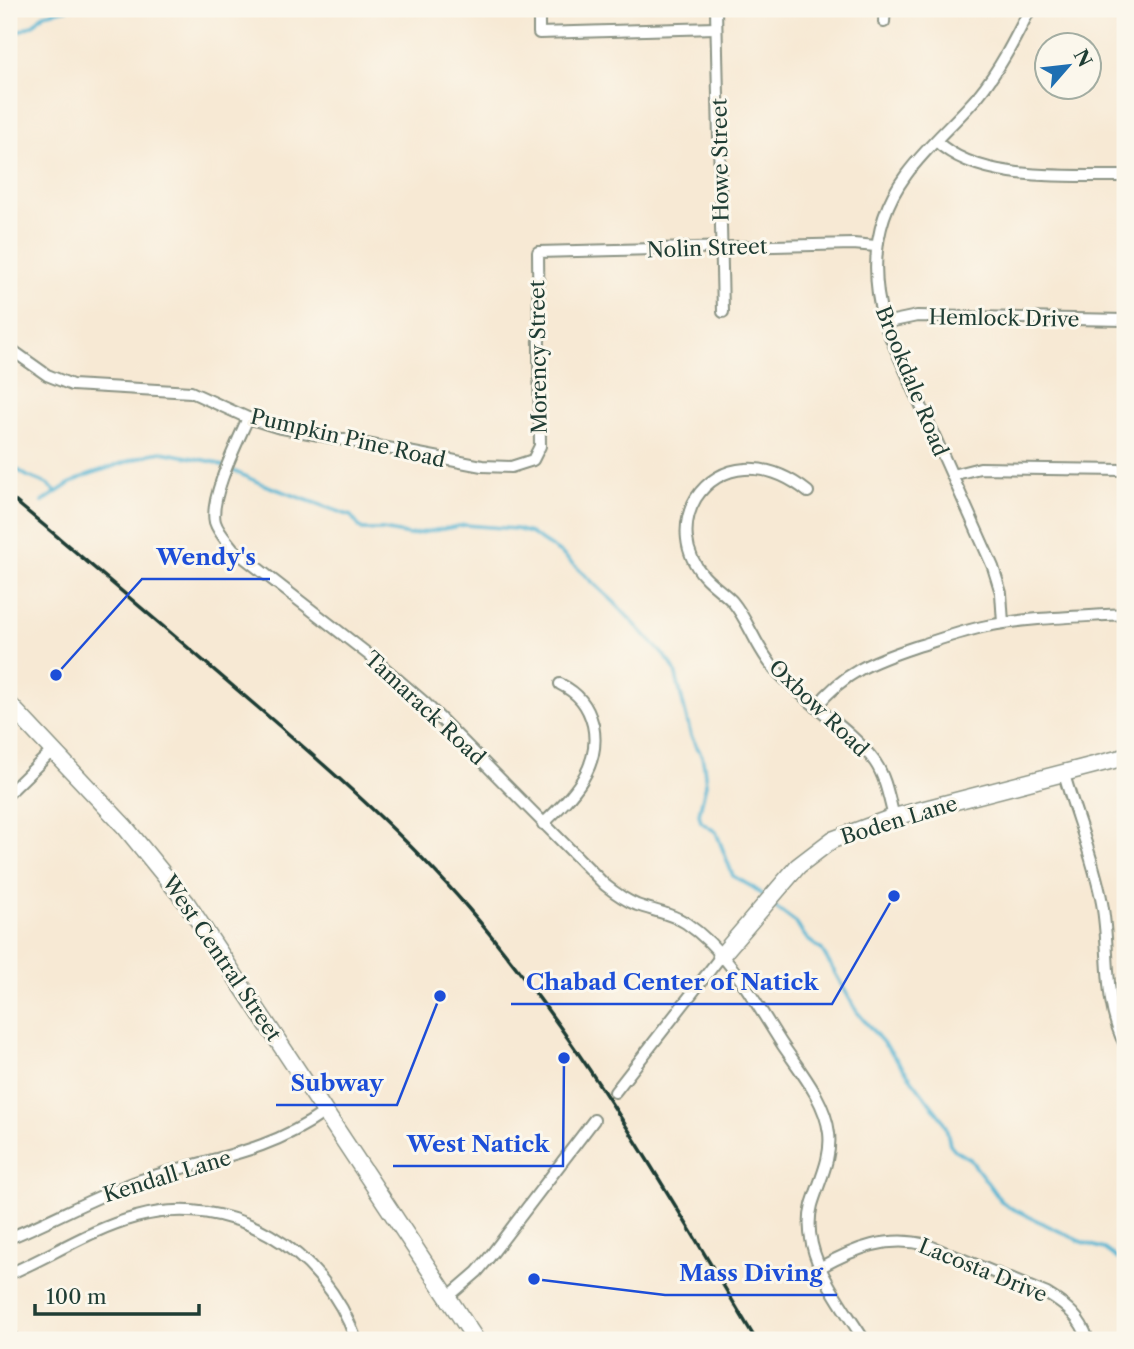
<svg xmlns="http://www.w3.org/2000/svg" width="1134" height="1349" font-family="'Libre Caslon Text',serif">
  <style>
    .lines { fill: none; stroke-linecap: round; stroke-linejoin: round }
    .stream { stroke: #54b4d2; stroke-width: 3.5 }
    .street-casing { stroke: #8b9384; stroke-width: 14 }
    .secondary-casing { stroke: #8b9384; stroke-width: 19 }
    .street { stroke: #fff; stroke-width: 10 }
    .secondary { stroke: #fff; stroke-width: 16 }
    .rail { stroke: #1f3d34; stroke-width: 3.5 }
    .labels { text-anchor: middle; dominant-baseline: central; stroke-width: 6; stroke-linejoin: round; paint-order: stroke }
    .street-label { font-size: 21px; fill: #1f3d34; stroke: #fbf7ec }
    .leader { fill: none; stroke: #1d4ed8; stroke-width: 2.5 }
    .callout-dot { fill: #1d4ed8; stroke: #fbf7ec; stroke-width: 2.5 }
    .callout-label { font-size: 23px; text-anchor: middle; font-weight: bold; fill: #1d4ed8; stroke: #fbf7ec; stroke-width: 6; stroke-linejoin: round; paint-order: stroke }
  </style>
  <rect width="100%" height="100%" fill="#fbf7ec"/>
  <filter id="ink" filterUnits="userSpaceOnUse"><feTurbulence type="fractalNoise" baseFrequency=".0143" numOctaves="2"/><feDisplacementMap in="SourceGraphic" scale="14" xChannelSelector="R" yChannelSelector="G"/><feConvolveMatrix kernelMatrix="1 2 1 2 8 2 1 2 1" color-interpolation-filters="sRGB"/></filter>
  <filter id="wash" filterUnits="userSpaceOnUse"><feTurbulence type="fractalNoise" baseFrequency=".00686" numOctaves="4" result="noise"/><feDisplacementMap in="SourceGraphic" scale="28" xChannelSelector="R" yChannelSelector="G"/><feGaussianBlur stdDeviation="1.57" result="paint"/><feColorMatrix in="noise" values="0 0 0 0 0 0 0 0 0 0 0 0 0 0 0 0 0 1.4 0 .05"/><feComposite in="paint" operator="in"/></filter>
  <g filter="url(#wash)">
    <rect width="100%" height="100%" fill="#f7e9d4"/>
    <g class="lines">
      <g class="stream">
        <path d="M 9,36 L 33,25 L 44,14 L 67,9"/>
        <path d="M 9,464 L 27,476 L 47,484 L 56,492"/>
        <path d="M 42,502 L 69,484 L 87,475 L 150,454 L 162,452 L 214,462 L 262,484 L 351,516 L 362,530 L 383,530 L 409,535 L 465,525 L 516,529 L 530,533 L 562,554 L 614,602 L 670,662 L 675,671 L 691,736 L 702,756 L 704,766 L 706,784 L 699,814 L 701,822 L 716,832 L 733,876 L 754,888 L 766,898"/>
        <path d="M 771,904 L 795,922 L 807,939 L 822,950 L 857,1012 L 891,1052 L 942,1119 L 946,1127 L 950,1144 L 955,1150 L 970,1159 L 1001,1201 L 1009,1207 L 1082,1242 L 1104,1249 L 1125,1264"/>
      </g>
    </g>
  </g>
  <g filter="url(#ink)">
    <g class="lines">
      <defs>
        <g id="street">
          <path d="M 539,9 L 539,33 L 716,28"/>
          <path d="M 716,9 L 723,312"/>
          <path d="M 884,22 L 885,9"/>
          <path d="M 936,141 C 980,183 1069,175 1125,176"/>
          <path d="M 884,323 L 917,316 L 1125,320"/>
          <path d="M 9,348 L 47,375 L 72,385 L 191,392 L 248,418 L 277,427 L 482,466 L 511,467 L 533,460 L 540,446 L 538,252 L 853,244 L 876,246"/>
          <path d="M 248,418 C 238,441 209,498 215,522 C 218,532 227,541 233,549 L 373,658 L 424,702 L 605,885 C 615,893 625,900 637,905 C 654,911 671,913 686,923 C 729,952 755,1002 782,1044 C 800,1071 825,1100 829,1133 C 832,1159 819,1181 812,1205 C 799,1254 840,1301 864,1340"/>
          <path d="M 952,475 L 980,468 L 1125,470"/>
          <path d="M 808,492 C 789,477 769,467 745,469 C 725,470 707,481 696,498 C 681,523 684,554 704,576 C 712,585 723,592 732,601 C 749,621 756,648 774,668 C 802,701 851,728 875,762 C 886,778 889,799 894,817"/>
          <path d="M 1003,623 L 1001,593 L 993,567 L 884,323 C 870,271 873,220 906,175 C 927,146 955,123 978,96 C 1000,69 1015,39 1030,9"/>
          <path d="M 816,707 C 844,672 873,661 915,647 C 938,640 962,631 987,626 C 1032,617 1079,617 1125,614"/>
          <path d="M 1064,774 C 1076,817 1094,859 1102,903 C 1111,951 1102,1000 1125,1045"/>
          <path d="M 9,793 L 53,750"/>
          <path d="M 543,824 C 571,797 602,768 593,725 C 588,705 578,693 560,684"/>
          <path d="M 615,1092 L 721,956"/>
          <path d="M 9,1238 C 53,1220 95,1196 141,1180 C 208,1158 264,1155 325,1112"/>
          <path d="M 821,1267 C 855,1248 888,1235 927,1245 L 1047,1294 C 1067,1306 1081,1318 1088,1340"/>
          <path d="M 9,1274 C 51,1256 91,1229 136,1217 C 231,1191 325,1250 356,1340"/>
          <path d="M 448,1297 L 477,1272 L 488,1259 L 594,1120"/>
          <path d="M 9,1331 L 13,1340"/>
        </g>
        <g id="secondary">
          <path d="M 9,704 L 125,827 L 186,902 L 476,1340"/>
          <path d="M 721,956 L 798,866 L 832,840 L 894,817 L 1125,757"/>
        </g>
      </defs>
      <use href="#street" class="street-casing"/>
      <use href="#secondary" class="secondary-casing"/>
      <use href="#street" class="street"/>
      <use href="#secondary" class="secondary"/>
      <path class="rail" d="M 9,496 C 94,567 178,639 262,711 C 334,773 406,836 468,908 C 581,1040 667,1192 756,1340"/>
    </g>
  </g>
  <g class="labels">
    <g class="street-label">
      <text transform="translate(720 160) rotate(-91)">Howe Street</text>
      <text transform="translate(707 248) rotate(-2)">Nolin Street</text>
      <text transform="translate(1004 318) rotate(1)">Hemlock Drive</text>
      <text transform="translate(538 357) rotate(-91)">Morency Street</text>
      <text transform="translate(912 381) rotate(68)">Brookdale Road</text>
      <text transform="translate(348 438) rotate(13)">Pumpkin Pine Road</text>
      <text transform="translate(425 708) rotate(43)">Tamarack Road</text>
      <text transform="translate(819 708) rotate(44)">Oxbow Road</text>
      <text transform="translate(899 820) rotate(-17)">Boden Lane</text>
      <text transform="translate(222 958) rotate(56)">West Central Street</text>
      <text transform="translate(167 1176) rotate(-17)">Kendall Lane</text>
      <text transform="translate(983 1270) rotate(22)">Lacosta Drive</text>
    </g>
  </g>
  <path class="leader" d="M56 675L142 579H270M894 896L832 1004H511M440 996L397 1105H276M564 1058L563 1166H393M534 1279L665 1295H837"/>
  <g class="callout-dot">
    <circle cx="56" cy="675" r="7"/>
    <circle cx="894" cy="896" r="7"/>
    <circle cx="440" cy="996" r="7"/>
    <circle cx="564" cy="1058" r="7"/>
    <circle cx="534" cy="1279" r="7"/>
  </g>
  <g class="callout-label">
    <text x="206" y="565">Wendy's</text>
    <text x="672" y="990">Chabad Center of Natick</text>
    <text x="337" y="1091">Subway</text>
    <text x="478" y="1152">West Natick</text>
    <text x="751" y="1281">Mass Diving</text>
  </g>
  <rect width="1134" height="1349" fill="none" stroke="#fbf7ec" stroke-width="35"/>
  <g transform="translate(1068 66) rotate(62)"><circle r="33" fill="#fbf7ec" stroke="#a3ada2" stroke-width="2"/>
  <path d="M0-5L12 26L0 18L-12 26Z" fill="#1f6fb2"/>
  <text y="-10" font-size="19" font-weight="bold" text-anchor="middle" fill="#1f3d34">N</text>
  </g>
  <path d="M35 1304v10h164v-10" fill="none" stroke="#1f3d34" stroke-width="3.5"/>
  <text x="46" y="1304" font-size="21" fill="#1f3d34" stroke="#fbf7ec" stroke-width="5" paint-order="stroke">100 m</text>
</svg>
